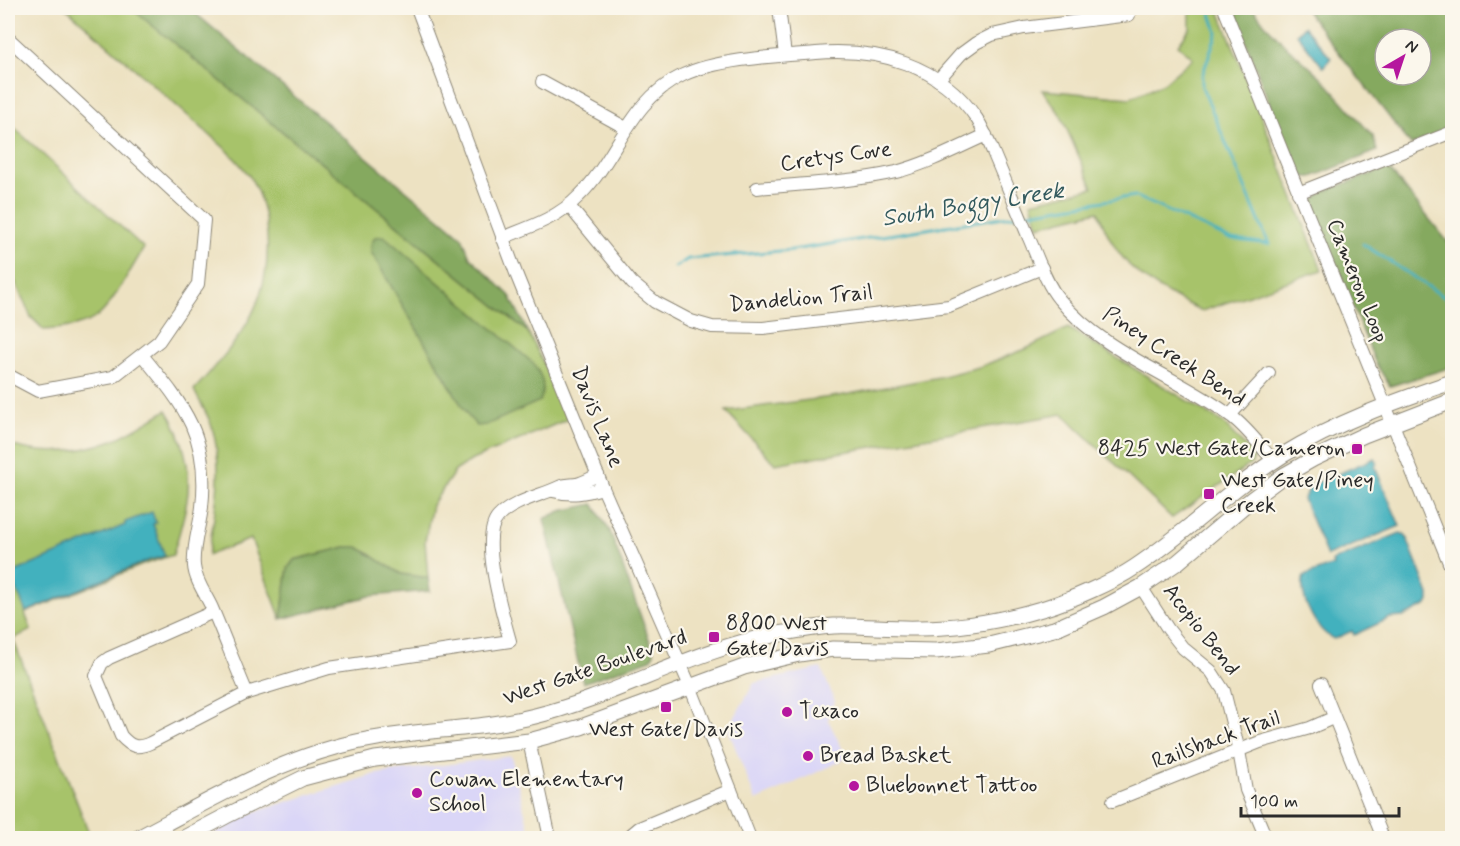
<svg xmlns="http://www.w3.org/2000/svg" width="1460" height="846" font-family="Mynerve,sans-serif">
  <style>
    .built { fill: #dad6f7 }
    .green { fill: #a7c36a; stroke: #69774a; stroke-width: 1.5 }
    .forest { fill: #85a95e; stroke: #586a44; stroke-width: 1.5; fill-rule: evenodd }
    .water { fill: #43b1be; stroke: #376e74; stroke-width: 1.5 }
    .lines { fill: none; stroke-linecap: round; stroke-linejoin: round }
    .stream { stroke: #43b1be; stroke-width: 3 }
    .minor-casing { stroke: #8c8676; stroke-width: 14 }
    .major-casing { stroke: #8c8676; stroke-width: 17 }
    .minor { stroke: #fff; stroke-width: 12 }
    .major { stroke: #fff; stroke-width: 15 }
    .poi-dot { fill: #b5179e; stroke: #fbf7ec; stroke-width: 2 }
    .labels { text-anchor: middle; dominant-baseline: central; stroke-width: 4.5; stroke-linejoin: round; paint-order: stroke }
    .street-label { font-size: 22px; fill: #2b2b2b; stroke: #fbf7ec }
    .poi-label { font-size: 22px; fill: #2b2b2b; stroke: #fbf7ec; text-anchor: start }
    .water-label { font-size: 24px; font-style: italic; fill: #335a5e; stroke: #fbf7ec }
  </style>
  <rect width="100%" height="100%" fill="#fbf7ec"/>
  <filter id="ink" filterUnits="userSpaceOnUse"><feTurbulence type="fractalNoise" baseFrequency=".0167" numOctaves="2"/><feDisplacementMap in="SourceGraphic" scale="12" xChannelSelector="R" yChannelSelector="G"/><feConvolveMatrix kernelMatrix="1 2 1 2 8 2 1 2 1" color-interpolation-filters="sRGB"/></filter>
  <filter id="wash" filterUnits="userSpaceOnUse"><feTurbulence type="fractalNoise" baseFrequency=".008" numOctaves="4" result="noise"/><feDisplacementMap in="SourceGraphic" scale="24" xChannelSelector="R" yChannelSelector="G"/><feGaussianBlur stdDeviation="1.35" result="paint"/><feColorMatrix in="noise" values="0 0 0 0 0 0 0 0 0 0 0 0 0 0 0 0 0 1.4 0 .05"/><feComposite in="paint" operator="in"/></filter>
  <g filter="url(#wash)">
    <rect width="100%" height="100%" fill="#ede2c2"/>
    <g class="built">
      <path d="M 821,668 L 835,701 L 828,720 L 847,758 L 756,801 L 728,729 L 754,683 Z"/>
      <path d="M 511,756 L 531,838 L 206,838 L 254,812 L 376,774 Z"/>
    </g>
    <g class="green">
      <path d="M 66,8 L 131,8 L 528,332 L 554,385 L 568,419 L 472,460 L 455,471 L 432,505 L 425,541 L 428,578 L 401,574 L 383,564 L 368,552 L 346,547 L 294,560 L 288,568 L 281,619 L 251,539 L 208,555 C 215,511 225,468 211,424 C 207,413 199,401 194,390 C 238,341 272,304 267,234 C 266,215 260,193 250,177 C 244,168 236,160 229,152 Z"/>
      <path d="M 1211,8 L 1218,8 L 1322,270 L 1202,311 C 1149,285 1118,269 1098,211 L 1038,226 L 1031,202 L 1093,188 L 1060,114 L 1042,90 L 1130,98 L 1164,83 L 1193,58 L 1178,45 L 1190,28 L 1190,11 Z"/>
      <path d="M 8,122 L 144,248 C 135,262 111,307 99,315 C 84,327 63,328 44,330 L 31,317 L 8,266 Z"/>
      <path d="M 1068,328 L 1222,422 L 1254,456 L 1252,463 L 1172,518 L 1063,414 L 775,464 L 726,411 L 839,396 L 939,377 L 979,367 L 1026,349 Z"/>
      <path d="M 167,410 C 183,436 192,470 187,500 C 184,519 178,537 173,555 L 145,564 L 25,613 L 31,630 L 13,639 L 91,838 L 8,838 L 8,444 C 42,456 79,453 113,440 C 132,432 149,420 167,410 Z"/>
    </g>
    <g class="forest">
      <path d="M 131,8 L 189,8 L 462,237 L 470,257 L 510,296 L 528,332 Z"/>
      <path d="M 1233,8 L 1253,8 L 1264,23 L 1287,47 L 1321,77 L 1373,136 L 1377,151 L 1312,177 L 1305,177 L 1298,171 L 1272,110 Z"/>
      <path d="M 1304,8 L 1452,8 L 1452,128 L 1411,145 ZM 1385,39 L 1421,39 L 1421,75 L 1385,75 Z"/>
      <path d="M 1388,168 L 1452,247 L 1452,367 L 1390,386 L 1376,364 L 1314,211 L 1315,199 L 1325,191 Z"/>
      <path d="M 384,236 L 534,364 C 542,377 546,386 540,401 L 486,425 L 477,426 L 468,416 L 371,252 L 371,244 L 375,237 Z"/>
      <path d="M 593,504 L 610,531 L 654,653 L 651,659 L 583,683 L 544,519 L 561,511 Z"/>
      <path d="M 346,547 L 358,547 L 401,574 L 428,578 L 430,591 L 370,596 L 281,619 L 288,568 L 294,560 Z"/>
    </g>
    <g class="water">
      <path d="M 1304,26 L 1331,58 L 1323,67 L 1297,34 Z"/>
      <path d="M 1375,458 L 1377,462 L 1375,467 L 1400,526 L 1327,556 L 1303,499 L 1312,485 Z"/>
      <path d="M 152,512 L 156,523 L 153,524 L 165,556 L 147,561 L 26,612 L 10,574 L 125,525 L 125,522 Z"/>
      <path d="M 1400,533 L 1405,535 L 1407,538 L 1429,595 L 1429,601 L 1427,605 L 1403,617 L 1390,618 L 1354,635 L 1352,631 L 1334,639 C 1316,631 1298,596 1304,576 L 1333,565 L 1332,561 Z"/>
    </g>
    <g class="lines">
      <g class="stream">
        <path d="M 1023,214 L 1135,196 L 1230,239 L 1269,244 L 1202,87 L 1202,76 L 1217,32 L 1209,8"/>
        <path d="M 1363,244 L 1452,302"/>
        <path d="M 675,267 L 688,259 L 792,250 L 1016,215"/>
      </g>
    </g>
  </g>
  <g filter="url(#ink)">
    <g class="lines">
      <defs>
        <g id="minor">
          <path d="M 417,8 L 517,276 L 603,488 L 690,686 L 750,838"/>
          <path d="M 779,8 L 785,55"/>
          <path d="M 1224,8 L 1452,570"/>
          <path d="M 8,38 L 204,220 L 198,284 L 159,341 L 113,377 L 38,391 L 8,375"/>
          <path d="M 938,80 L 961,54 L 976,43 L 992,35 L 1024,28 L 1129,15"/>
          <path d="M 542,82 L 626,128"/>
          <path d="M 757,188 C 803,184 851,182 896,172 C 927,164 957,148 986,135"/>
          <path d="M 1298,193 L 1452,132"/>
          <path d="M 569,206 L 632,283 L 655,302 L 691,321 L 712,327 L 763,328 L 949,306 L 1042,268"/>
          <path d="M 502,238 C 530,227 558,218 579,196 C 619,157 628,101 683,75 C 717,59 778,56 816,53 C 878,48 940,64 977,119 C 986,133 992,150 999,166 C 1009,190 1019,214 1029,238 C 1037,256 1046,284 1059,299 C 1103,353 1175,375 1231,416 C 1247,428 1260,446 1274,461"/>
          <path d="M 142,355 C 184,406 210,436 202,507 C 200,526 192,547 194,566 C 195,580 206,595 212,608 C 224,636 235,665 247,693 L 150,743 C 137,749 131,747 121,736 L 96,676 L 102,663 L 109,658 L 213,612"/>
          <path d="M 1230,415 L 1269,373"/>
          <path d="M 553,491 C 572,496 585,493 603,488"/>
          <path d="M 1141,587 L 1168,629 L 1183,648 L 1211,671 L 1224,691 L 1239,751 L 1246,790 L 1266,838"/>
          <path d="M 1321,684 L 1383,838"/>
          <path d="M 247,693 L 329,668 L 510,641 C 503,615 479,537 498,517 C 513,501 540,496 559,487 C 565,484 571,485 577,484 C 584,482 591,478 598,475"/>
          <path d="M 529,741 L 550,838"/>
          <path d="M 1113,801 L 1260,742 L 1310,728 L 1333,718"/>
          <path d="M 627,838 L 639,828 L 731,790"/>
        </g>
        <g id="major">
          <path d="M 138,838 C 207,802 276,760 352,743 C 412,729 475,731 535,716 C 620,695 697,647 784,633 C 800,630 817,627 834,626 C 862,625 891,629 919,628 C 961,628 1005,620 1045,608 C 1071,600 1113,582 1135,567 C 1187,533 1230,488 1283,455 C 1335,423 1395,401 1452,382"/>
          <path d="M 184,838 L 226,816 L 303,778 L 375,759 L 529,741 L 581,727 L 744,667 L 799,654 L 833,649 L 936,651 L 989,645 L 1054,629 L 1104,607 L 1141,587 L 1178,562 L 1252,499 L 1283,476 L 1313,459 L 1364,435 L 1452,401"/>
        </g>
      </defs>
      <use href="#minor" class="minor-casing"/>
      <use href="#major" class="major-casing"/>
      <use href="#minor" class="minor"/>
      <use href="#major" class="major"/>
    </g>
  </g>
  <g class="poi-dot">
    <rect x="1351" y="443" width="12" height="12" rx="3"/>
    <rect x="1203" y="488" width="12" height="12" rx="3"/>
    <rect x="708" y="631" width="12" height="12" rx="3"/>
    <rect x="660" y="701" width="12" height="12" rx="3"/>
    <circle cx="787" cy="712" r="6"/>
    <circle cx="808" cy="756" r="6"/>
    <circle cx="854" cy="786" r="6"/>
    <circle cx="417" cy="793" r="6"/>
  </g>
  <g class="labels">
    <g class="street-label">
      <text transform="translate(836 157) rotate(-8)">Cretys Cove</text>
      <text transform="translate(1357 281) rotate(68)">Cameron Loop</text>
      <text transform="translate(801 299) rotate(-5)">Dandelion Trail</text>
      <text transform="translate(1174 357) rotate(33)">Piney Creek Bend</text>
      <text transform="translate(597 417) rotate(68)">Davis Lane</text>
      <text transform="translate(1201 630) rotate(52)">Acopio Bend</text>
      <text transform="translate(595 668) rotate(-19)">West Gate Boulevard</text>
      <text transform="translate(1216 740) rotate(-20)">Railsback Trail</text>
    </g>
    <g class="poi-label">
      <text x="1345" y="449" text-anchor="end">8425 West Gate/Cameron</text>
      <text x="1221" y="481">West Gate/Piney<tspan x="1221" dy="25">Creek</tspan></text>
      <text x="726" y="624">8800 West<tspan x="726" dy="25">Gate/Davis</tspan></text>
      <text x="799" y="712">Texaco</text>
      <text x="666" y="730" text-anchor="middle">West Gate/Davis</text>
      <text x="820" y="756">Bread Basket</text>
      <text x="429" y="780">Cowan Elementary<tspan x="429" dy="25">School</tspan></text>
      <text x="866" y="786">Bluebonnet Tattoo</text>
    </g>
    <g class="water-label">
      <text transform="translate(973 205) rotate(-9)">South Boggy Creek</text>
    </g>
  </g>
  <rect width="1460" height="846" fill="none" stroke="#fbf7ec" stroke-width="30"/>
  <g transform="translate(1403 57) rotate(39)"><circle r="28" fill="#fbf7ec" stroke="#a8a59f" stroke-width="1.5"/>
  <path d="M0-4.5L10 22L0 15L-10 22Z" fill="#b5179e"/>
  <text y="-9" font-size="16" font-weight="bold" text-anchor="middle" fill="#2b2b2b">N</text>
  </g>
  <path d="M1241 807v9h158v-9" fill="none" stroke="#2b2b2b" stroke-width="3"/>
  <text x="1250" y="807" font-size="18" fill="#2b2b2b" stroke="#fbf7ec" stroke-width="4.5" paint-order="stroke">100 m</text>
</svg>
